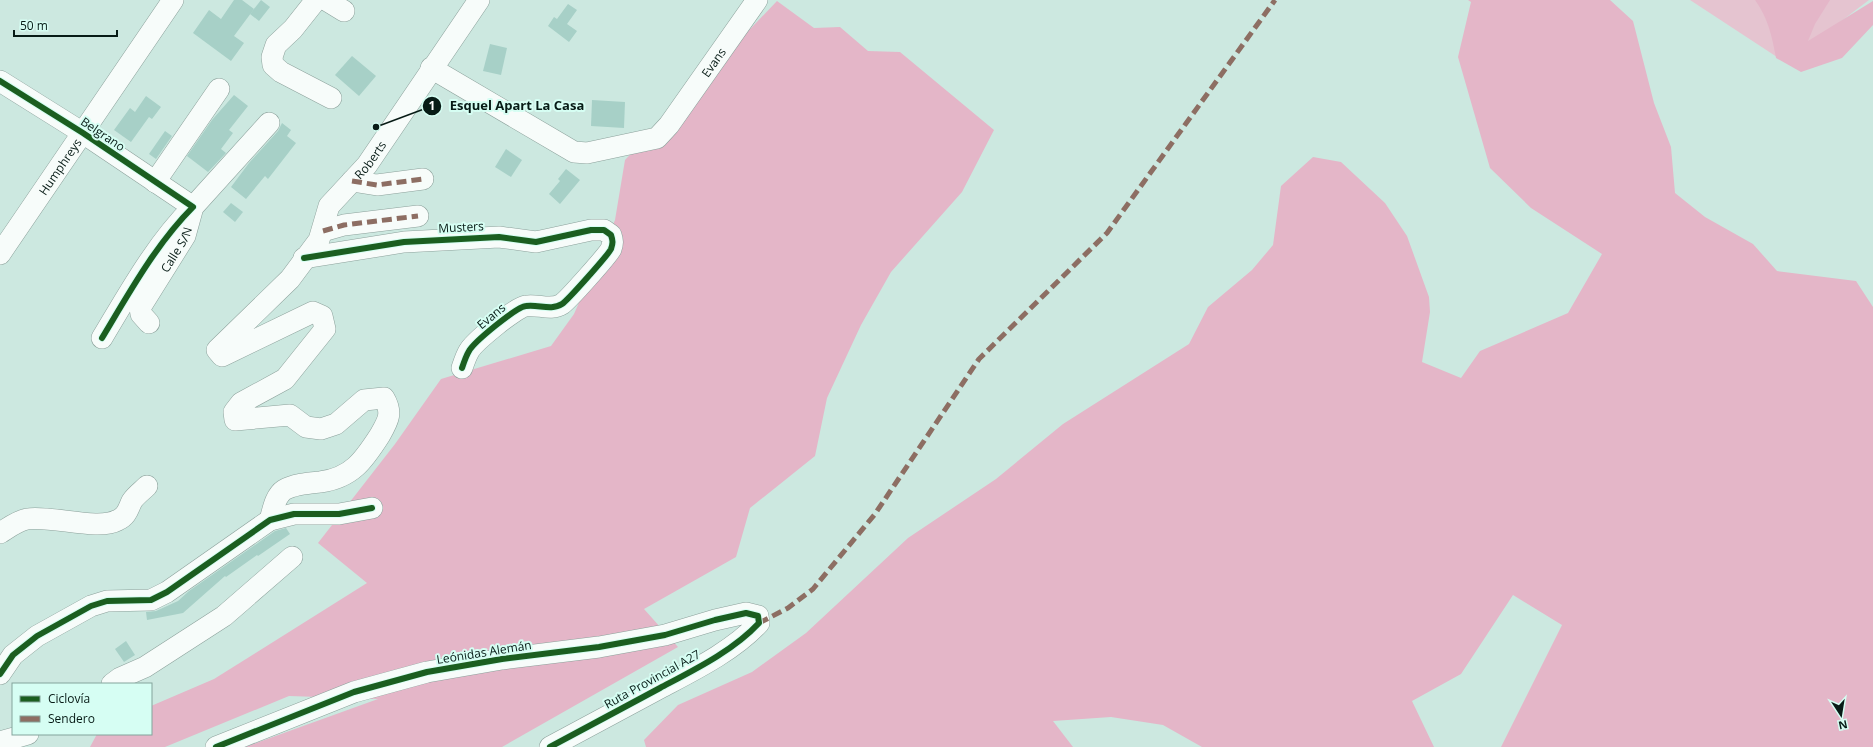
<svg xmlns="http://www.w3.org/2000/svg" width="1873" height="747" font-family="'Open Sans',sans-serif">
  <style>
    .green { fill: #e5c4d0 }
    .forest { fill: #e4b6c8 }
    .building { fill: #a7d0c7 }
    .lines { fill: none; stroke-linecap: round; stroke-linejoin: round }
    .minor-casing { stroke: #8ca19b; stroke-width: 22 }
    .minor { stroke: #f7fcfa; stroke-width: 21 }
    .quiet { stroke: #8d6e63; stroke-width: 5; stroke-dasharray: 10 5; stroke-linecap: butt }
    .cycleway-casing { stroke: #d6fef3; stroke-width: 8 }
    .cycleway { stroke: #1b5e20; stroke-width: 6 }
    .labels { text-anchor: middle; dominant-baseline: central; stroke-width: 4; stroke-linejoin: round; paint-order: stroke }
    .street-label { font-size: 12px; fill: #071b16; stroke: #d6fef3 }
    .leader { fill: none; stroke: #071b16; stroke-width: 1.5 }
    .callout-dot { fill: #071b16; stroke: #d6fef3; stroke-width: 1.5 }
    .mark-label { font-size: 12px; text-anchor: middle; font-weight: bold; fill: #fff }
    .callout-label { font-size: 13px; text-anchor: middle; font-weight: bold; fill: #071b16; stroke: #d6fef3; stroke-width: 4; stroke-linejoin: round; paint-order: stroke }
  </style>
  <rect width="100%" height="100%" fill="#cce8e0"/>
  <path class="green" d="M 1690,0 L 1869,0 L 1786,63 Z"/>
  <g class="forest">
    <path d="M 1468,0 L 1610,0 L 1633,21 L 1654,103 L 1671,147 L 1675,193 L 1705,217 L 1753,244 L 1777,271 L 1856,281 L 1873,307 L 1873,747 L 1501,747 L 1562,625 L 1513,595 L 1461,674 L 1412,701 L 1434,747 L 1202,747 L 1163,725 L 1111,717 L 1053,721 L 1073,747 L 646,747 L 644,740 L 678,705 L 752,672 L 806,633 L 908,538 L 996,479 L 1063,424 L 1189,344 L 1208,307 L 1252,270 L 1273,245 L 1281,186 L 1313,157 L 1341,162 L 1385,203 L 1407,236 L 1429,297 L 1430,312 L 1422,362 L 1461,378 L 1480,351 L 1568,313 L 1602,254 L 1531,208 L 1490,168 L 1458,57 L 1471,2 Z"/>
    <path d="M 1755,0 L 1830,0 L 1815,24 L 1808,41 L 1873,1 L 1873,25 L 1842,58 L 1801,72 L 1776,58 C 1772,36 1768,18 1755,0 Z"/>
    <path d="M 777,1 L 814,28 L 840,27 L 868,51 L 900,52 L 994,130 L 962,192 L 891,272 L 861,325 L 827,398 L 815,456 L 750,508 L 736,557 L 644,609 L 678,647 L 502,747 L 245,747 L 378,699 L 289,696 L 165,747 L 90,747 L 97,734 L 151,734 L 151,706 L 214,679 L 367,583 L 318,543 L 395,444 L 441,379 L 551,346 L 574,314 L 615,220 L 625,160 Z"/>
  </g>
  <g class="building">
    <path d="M 234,0 L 242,0 L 254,9 L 234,36 L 244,43 L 231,61 L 193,33 L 209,10 L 221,19 Z"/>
    <path d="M 261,0 L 270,7 L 259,21 L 250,14 Z"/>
    <path d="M 568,4 L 577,10 L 567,24 L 577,31 L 569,42 L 548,26 L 554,17 L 557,19 Z"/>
    <path d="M 490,44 L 507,48 L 501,75 L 483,71 Z"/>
    <path d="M 352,56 L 376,76 L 359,96 L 335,75 Z"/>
    <path d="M 234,95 L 248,106 L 229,130 L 233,133 L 221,149 L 226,153 L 208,172 L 187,156 L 212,120 Z"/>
    <path d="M 146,96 L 161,107 L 152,119 L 149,117 L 131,142 L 114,130 L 130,108 L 135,112 Z"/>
    <path d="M 592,100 L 625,102 L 624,128 L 591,126 Z"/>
    <path d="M 282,123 L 291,130 L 287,136 L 296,143 L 268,179 L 265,176 L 246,199 L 231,187 L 249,163 L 278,131 Z"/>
    <path d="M 165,131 L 172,136 L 156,159 L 149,154 Z"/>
    <path d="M 506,149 L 522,160 L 511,177 L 495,167 Z"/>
    <path d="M 566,169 L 580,180 L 560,204 L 549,194 L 560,181 L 558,179 Z"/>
    <path d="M 231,203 L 243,212 L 235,222 L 223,212 Z"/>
    <path d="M 286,528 L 290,534 L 258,556 L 257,555 L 226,577 L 225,576 L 183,613 L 147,620 L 146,612 L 156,611 L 178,601 L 189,591 L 275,531 Z"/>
    <path d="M 126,641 L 135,655 L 124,662 L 115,649 Z"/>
  </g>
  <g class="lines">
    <defs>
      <g id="minor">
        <path d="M 316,0 L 293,29 L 276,45 L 272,57 L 273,65 L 281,72 L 331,98"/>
        <path d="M 326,0 L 344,11"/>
        <path id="s1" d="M 431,68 L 574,152 L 587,153 L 657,138 L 669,125 L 757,0"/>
        <path d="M 0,81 L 83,133 L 193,207 C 156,244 129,293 102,338"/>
        <path d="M 352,181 L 377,185 L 423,179"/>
        <path d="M 155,182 L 219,89"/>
        <path d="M 323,231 L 344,225 L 418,216"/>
        <path id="s2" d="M 0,254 L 173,0"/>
        <path d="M 304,258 L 404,242 L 499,237 L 536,242 L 591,230 L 604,230 L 611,235 C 613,241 613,243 611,249 C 608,255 568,300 562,304 C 551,311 538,304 526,306 C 516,307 474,342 469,351 C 466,356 464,362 462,368"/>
        <path id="s3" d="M 149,323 L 141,314 L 140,308 L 185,236 L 193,207 L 269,123"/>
        <path id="s4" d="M 270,520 C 273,510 275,496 284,490 C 294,484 309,483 320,482 C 352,478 364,460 380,435 C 388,421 393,413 384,398 L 364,400 L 336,424 L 321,429 L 306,427 L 290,415 L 235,420 L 234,412 L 241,403 L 285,379 L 325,329 L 322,316 L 313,312 L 222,356 L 217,350 L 290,279 L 319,240 L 329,206 L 367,165 L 479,0"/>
        <path d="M 0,533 C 8,528 17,521 27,519 C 52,515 98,531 118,520 C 127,516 128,509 132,501 C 136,495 142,491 147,486"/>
        <path d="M 0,674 L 13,655 L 37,636 L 91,606 L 107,601 L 151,600 L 167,592 L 270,520 L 294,514 L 339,514 L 372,508"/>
        <path d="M 112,684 L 120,678 L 145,667 L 224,616 L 292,557"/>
        <path d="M 0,742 L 28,734"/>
        <path d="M 216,747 L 354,692 L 427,672 L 502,659 L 599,647 L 665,635 L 715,620 L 746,613 L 758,616 L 759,623 C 733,651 694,670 660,688 C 623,708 587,727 550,747"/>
      </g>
    </defs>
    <use href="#minor" class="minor-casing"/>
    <use href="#minor" class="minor"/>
    <g class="quiet">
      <path d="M 352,181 L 377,185 L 423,179"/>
      <path d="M 323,231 L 344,225 L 418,216"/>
      <path d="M 759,623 L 788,608 L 813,589 L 875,514 L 979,359 L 1107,233 L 1275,0"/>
    </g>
    <defs>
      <g id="cycleway">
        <path d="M 0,81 L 83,133 L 193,207 C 156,244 129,293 102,338"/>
        <path d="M 304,258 L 404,242 L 499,237 L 536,242 L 591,230 L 604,230 L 611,235 C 613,241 613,243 611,249 C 608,255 568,300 562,304 C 551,311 538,304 526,306 C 516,307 474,342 469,351 C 466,356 464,362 462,368"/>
        <path d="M 0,674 L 13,655 L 37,636 L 91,606 L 107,601 L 151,600 L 167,592 L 270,520 L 294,514 L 339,514 L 372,508"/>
        <path d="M 216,747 L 354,692 L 427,672 L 502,659 L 599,647 L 665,635 L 715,620 L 746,613 L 758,616 L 759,623 C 733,651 694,670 660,688 C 623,708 587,727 550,747"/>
      </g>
    </defs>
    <use href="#cycleway" class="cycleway-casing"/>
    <use href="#cycleway" class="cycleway"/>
  </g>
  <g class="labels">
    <g class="street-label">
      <text stroke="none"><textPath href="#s1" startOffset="345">Evans</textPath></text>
      <text transform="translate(103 134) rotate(34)">Belgrano</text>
      <text stroke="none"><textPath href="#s4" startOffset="867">Roberts</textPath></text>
      <text stroke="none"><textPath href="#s2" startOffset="106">Humphreys</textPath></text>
      <text transform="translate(461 227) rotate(-3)">Musters</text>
      <text stroke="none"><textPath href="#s3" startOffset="87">Calle S/N</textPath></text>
      <text transform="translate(491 316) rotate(-40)">Evans</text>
      <text transform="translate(484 652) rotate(-9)">Leónidas Alemán</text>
      <text transform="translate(652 679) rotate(-29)">Ruta Provincial A27</text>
    </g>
  </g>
  <path class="leader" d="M376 127L432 106"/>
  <g class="callout-dot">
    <circle cx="376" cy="127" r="4"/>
    <circle cx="432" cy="106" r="10"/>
  </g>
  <g class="mark-label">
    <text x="432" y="110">1</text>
  </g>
  <g class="callout-label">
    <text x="517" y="110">Esquel Apart La Casa</text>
  </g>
  <rect x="12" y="683" width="140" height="52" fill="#d6fef3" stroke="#83a39b"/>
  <rect x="20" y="696" width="20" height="6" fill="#1b5e20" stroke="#83a39b"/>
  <text x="48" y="703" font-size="12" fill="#071b16">Ciclovía</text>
  <rect x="20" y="716" width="20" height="6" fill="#8d6e63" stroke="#83a39b"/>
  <text x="48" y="723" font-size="12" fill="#071b16">Sendero</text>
  <g transform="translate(1841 715) rotate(168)" stroke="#d6fef3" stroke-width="3" paint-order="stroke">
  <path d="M0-3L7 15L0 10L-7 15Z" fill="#071b16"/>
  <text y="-6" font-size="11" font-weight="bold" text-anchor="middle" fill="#071b16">N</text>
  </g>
  <path d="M14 30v6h103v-6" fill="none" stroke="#071b16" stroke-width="2"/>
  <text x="20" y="30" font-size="12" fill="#071b16" stroke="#d6fef3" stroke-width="3" paint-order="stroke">50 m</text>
</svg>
